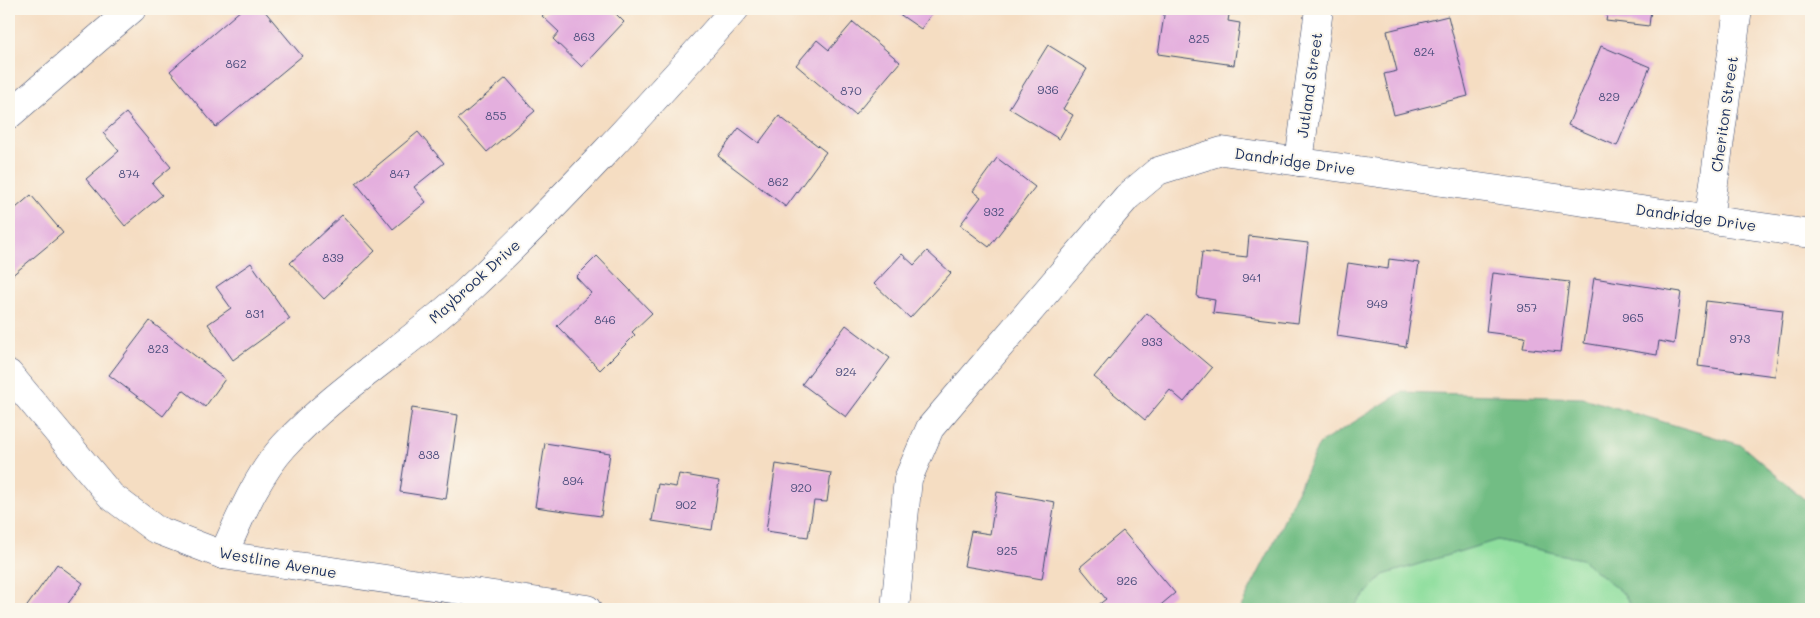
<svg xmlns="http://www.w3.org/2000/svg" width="1820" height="618" font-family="Mali,sans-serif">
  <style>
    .green { fill: #8ede9d; stroke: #54867e }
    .forest { fill: #72bd84; stroke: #467671 }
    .building { fill: #e4afde }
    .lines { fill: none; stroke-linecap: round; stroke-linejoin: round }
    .minor-casing { stroke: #3c496d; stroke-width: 29 }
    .minor { stroke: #fff; stroke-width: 28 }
    .labels { text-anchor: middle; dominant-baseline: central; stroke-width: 4; stroke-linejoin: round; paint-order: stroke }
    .number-label { font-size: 12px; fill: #4d4f7e }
    .street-label { font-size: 15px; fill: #1b2f5e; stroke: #fbf7ec }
  </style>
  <rect width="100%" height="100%" fill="#fbf7ec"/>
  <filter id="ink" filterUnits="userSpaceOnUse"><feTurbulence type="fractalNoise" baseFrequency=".02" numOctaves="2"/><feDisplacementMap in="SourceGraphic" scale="10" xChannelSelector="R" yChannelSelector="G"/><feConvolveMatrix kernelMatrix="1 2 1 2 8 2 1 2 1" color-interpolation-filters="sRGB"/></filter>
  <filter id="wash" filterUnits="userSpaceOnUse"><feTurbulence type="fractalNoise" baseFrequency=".0096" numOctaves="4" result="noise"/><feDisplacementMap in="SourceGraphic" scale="20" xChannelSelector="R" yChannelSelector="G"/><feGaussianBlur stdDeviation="1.12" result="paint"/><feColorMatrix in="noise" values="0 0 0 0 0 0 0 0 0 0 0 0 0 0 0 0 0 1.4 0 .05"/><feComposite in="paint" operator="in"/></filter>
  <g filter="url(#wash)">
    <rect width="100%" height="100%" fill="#f5ddc2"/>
    <path class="green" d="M 1497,540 L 1581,559 L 1622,592 L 1634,609 L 1352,609 L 1383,575 Z"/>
    <path class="forest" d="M 1402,392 L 1583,398 L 1741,445 L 1811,505 L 1811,609 L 1634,609 L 1622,592 L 1581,559 L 1497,540 L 1383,575 L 1352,609 L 1240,609 L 1273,544 L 1319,444 Z"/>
    <g id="blocks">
      <g class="building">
        <path d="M 242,9 L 263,9 L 302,56 L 216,127 L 170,71 Z"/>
        <path d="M 549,9 L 611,9 L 624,22 L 582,67 L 553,39 L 559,32 L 542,16 Z"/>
        <path d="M 892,9 L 935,9 L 921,29 Z"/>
        <path d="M 1165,9 L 1230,9 L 1228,21 L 1240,23 L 1234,65 L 1158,54 Z"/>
        <path d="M 1608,9 L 1651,9 L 1649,26 L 1606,21 Z"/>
        <path d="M 1448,16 L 1468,96 L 1394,115 L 1384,74 L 1397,71 L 1387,31 Z"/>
        <path d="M 853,22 L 900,62 L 855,115 L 796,65 L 817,40 L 829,50 Z"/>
        <path d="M 1048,45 L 1087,69 L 1063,109 L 1073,115 L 1059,139 L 1009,108 Z"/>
        <path d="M 1601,46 L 1650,67 L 1617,146 L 1568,125 Z"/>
        <path d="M 506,78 L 535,111 L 487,152 L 458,119 Z"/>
        <path d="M 126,113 L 171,167 L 152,183 L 162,195 L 125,226 L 86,179 L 119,151 L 103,133 Z"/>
        <path d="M 779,116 L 826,152 L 786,207 L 718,156 L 739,128 L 759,143 Z"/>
        <path d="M 418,132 L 444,163 L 414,187 L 426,202 L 393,229 L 356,183 Z"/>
        <path d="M 997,158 L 1035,187 L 989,247 L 960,225 L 981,197 L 973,191 Z"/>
        <path d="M 31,195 L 63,233 L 10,277 L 9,214 Z"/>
        <path d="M 342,215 L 375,251 L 324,299 L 290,263 Z"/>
        <path d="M 1249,236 L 1308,243 L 1298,323 L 1213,313 L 1215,300 L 1197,297 L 1202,252 L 1247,257 Z"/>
        <path d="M 927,251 L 951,273 L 910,318 L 874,284 L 902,254 L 914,265 Z"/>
        <path d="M 597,256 L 652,313 L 632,332 L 635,335 L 600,370 L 557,326 L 591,293 L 576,277 Z"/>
        <path d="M 1389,259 L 1419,263 L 1406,347 L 1337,336 L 1348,263 L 1388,269 Z"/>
        <path d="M 251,263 L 290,319 L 233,360 L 208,324 L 231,308 L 216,287 Z"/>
        <path d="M 1493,273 L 1569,282 L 1560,352 L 1523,348 L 1525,337 L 1486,332 Z"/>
        <path d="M 1594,278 L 1681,292 L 1674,344 L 1659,341 L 1657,355 L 1584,343 Z"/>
        <path d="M 1706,301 L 1783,310 L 1775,376 L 1698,366 Z"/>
        <path d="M 1147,313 L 1212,368 L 1184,402 L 1170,390 L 1145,420 L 1094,377 Z"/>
        <path d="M 150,321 L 225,379 L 205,407 L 183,390 L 163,416 L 109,375 Z"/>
        <path d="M 846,325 L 890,358 L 846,417 L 802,384 Z"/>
        <path d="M 412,408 L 458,415 L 446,499 L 400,492 Z"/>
        <path d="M 545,443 L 610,453 L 601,516 L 535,507 Z"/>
        <path d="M 776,464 L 831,473 L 827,502 L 814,501 L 808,537 L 766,531 Z"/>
        <path d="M 679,474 L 719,481 L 712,530 L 652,521 L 658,484 L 676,487 Z"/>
        <path d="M 997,492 L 1055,502 L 1042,579 L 964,566 L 971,531 L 990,534 Z"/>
        <path d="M 1123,531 L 1175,593 L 1156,609 L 1093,609 L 1106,599 L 1080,567 Z"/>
        <path d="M 57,564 L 83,583 L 67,605 L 73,609 L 25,609 Z"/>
      </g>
    </g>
  </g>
  <g filter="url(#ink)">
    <use href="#blocks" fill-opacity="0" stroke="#3c496d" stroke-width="1"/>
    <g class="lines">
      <defs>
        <g id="minor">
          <path d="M 9,115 L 132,9"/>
          <path d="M 1299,162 L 1319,9"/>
          <path d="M 1709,219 L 1738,9"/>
          <path d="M 9,374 L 111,496 L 155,529 L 223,555 L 587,609"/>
          <path d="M 223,555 C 240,518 256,477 284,446 C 338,387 408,347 466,292 C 561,203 649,106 735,9"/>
          <path d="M 895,609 L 908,479 L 930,428 L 1127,197 L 1158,171 L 1222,151 L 1811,234"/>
        </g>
      </defs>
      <use href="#minor" class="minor-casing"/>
      <use href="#minor" class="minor"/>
    </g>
  </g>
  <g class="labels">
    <g class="number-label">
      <text x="584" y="36">863</text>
      <text x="1199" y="38">825</text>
      <text x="1424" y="51">824</text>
      <text x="236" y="63">862</text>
      <text x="1048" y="89">936</text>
      <text x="851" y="90">870</text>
      <text x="1609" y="96">829</text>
      <text x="496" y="115">855</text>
      <text x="129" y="173">874</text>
      <text x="400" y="173">847</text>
      <text x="778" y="181">862</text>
      <text x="994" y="211">932</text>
      <text x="333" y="257">839</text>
      <text x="1252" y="277">941</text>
      <text x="1377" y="303">949</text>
      <text x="1527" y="307">957</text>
      <text x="255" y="313">831</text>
      <text x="1633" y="317">965</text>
      <text x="605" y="319">846</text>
      <text x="1740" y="338">973</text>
      <text x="1152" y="341">933</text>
      <text x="158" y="348">823</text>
      <text x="846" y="371">924</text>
      <text x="429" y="454">838</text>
      <text x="573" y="480">894</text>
      <text x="801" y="487">920</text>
      <text x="686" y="504">902</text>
      <text x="1007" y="550">925</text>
      <text x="1127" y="580">926</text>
    </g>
    <g class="street-label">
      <text transform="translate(1309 85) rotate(-82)">Jutland Street</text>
      <text transform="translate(1724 114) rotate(-82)">Cheriton Street</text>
      <text transform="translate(1295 161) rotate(8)">Dandridge Drive</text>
      <text transform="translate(1696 217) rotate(8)">Dandridge Drive</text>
      <text transform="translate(474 281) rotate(-42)">Maybrook Drive</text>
      <text transform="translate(278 562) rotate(10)">Westline Avenue</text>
    </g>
  </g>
  <rect width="1820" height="618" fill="none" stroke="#fbf7ec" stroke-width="30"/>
</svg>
